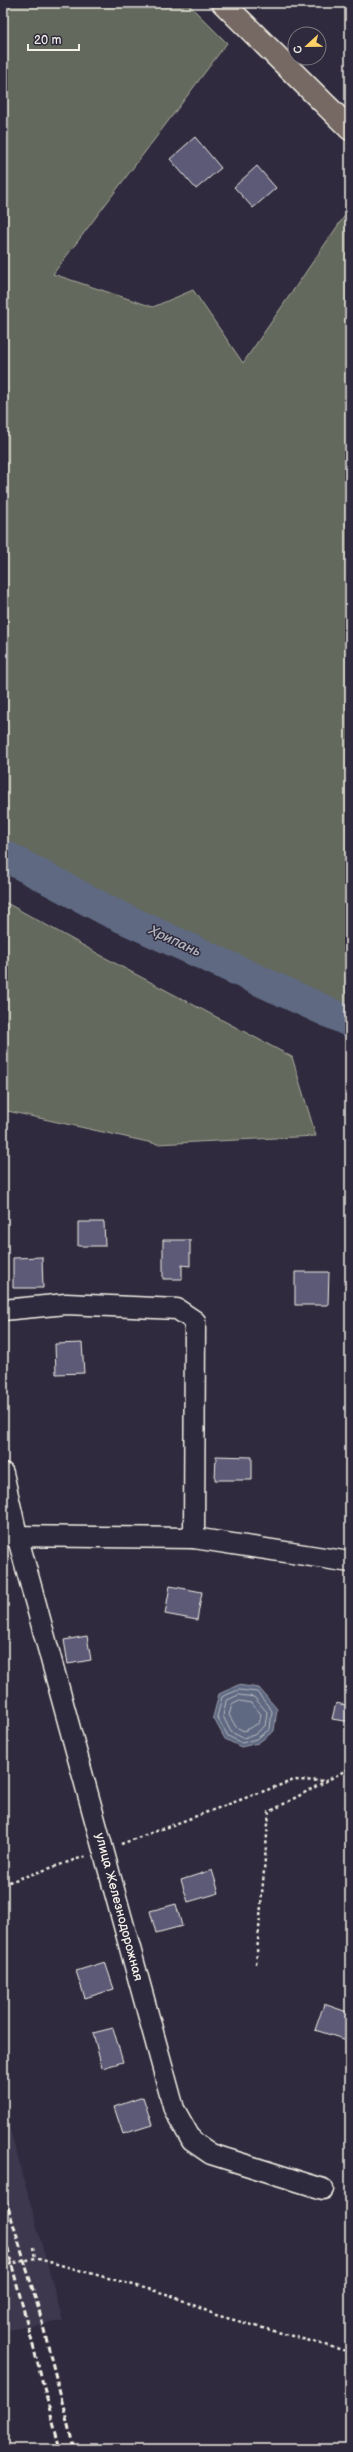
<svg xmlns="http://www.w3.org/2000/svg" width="353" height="2452" font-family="'Balsamiq Sans',sans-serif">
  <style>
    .built { fill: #3c384e }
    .green { fill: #64695b; stroke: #acada2 }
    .water { fill: #5e6982; stroke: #9a9fab }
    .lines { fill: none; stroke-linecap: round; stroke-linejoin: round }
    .shore { stroke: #b8bbbf; stroke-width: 1 }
    .river { stroke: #5e6982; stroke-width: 31 }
    .building { fill: #5b5a77; stroke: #f4f1e8 }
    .minor-casing { stroke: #f4f1e8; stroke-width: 23 }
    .major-casing { stroke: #f4f1e8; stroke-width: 25 }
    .path { stroke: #f4f1e8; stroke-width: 2.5; stroke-dasharray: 3 3; stroke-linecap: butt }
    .minor { stroke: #2f2a3d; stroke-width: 20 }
    .major { stroke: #766964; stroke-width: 22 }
    .rail { stroke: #f4f1e8; stroke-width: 3; stroke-dasharray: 6 3; stroke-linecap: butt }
    .labels { text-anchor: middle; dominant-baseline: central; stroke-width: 3; stroke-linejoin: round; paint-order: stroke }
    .street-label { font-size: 13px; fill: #f4f1e8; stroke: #2f2a3d }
    .water-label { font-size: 14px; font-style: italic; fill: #b0b4ba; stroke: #2f2a3d }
  </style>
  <rect width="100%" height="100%" fill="#2f2a3d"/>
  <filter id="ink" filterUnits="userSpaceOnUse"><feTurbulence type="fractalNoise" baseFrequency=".025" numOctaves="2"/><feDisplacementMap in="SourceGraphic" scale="8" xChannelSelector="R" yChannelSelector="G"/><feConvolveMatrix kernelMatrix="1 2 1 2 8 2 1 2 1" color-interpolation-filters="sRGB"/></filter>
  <g filter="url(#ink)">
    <path class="built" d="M 3,2104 L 63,2321 L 8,2330 L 3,2312 Z"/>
    <g class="green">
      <path d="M 3,3 L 187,3 L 227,43 L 53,274 L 153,307 L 193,290 L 243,363 L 350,208 L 350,1022 L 110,912 L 3,855 Z"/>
      <path d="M 3,901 L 122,967 L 292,1057 L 316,1136 L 157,1144 L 3,1110 Z"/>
    </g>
    <path class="water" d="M 238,1685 L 259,1688 L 277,1709 L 274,1731 L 258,1743 L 241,1747 L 225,1739 L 213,1717 L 219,1694 Z"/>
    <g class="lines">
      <g class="shore">
        <path d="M 239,1690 L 257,1692 L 272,1711 L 270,1729 L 256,1739 L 242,1743 L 228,1736 L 217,1717 L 222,1697 Z"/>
        <path d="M 239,1695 L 254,1697 L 267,1712 L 265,1726 L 254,1735 L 243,1738 L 231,1732 L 223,1716 L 226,1701 Z"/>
        <path d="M 240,1701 L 251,1703 L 261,1714 L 259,1723 L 244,1731 L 236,1727 L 229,1715 L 232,1705 Z"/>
      </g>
      <path class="river" d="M 3,855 L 110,912 L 350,1022"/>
    </g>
    <g class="building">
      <path d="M 195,137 L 221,168 L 196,189 L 170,159 Z"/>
      <path d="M 257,166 L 276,188 L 253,208 L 234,187 Z"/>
      <path d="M 78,1222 L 104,1222 L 105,1246 L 78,1246 Z"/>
      <path d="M 163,1240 L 190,1240 L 190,1266 L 182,1265 L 182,1279 L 163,1279 Z"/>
      <path d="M 42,1257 L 43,1288 L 13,1288 L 13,1258 Z"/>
      <path d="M 295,1272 L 329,1272 L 328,1305 L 295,1305 Z"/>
      <path d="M 82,1343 L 84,1373 L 56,1374 L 55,1344 Z"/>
      <path d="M 216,1456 L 252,1457 L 252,1480 L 215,1480 Z"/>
      <path d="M 170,1586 L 202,1592 L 197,1620 L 165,1614 Z"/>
      <path d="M 87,1636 L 91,1660 L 68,1664 L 64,1640 Z"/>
      <path d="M 336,1703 L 350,1706 L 350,1722 L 332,1719 Z"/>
      <path d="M 212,1870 L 219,1893 L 188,1902 L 181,1880 Z"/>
      <path d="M 176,1904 L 182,1926 L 156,1933 L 150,1911 Z"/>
      <path d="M 105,1962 L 114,1989 L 85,1998 L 76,1971 Z"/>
      <path d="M 324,2004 L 350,2013 L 350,2041 L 315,2030 Z"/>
      <path d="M 113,2028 L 123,2062 L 102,2068 L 93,2033 Z"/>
      <path d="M 143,2097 L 152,2125 L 123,2134 L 114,2107 Z"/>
    </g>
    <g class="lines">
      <defs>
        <g id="minor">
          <path d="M 3,1310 L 66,1304 L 177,1309 L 195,1321 L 194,1538"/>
          <path d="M 3,1473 L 17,1535 L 174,2109 L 192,2141 L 211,2154 L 323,2189"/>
          <path d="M 3,1536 L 194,1538 L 350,1562"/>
        </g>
        <path id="major" d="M 223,3 L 350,129"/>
      </defs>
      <use href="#minor" class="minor-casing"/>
      <use href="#major" class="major-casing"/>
      <g class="path">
        <path d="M 121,1844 L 294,1780 L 327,1781"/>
        <path d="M 3,1884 L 86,1856"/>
        <path d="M 256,1964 L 269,1812 L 350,1768"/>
        <path d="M 33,2247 L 35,2258"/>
        <path d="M 3,2266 L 35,2258 L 170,2295 L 216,2315 L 350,2352"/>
      </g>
      <use href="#minor" class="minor"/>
      <use href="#major" class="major"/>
      <g class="rail">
        <path d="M 3,2190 L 39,2310 L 74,2449"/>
        <path d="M 3,2231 L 60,2449"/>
      </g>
    </g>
  </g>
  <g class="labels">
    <g class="street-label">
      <text transform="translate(119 1907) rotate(75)">улица Железнодорожная</text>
    </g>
    <g class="water-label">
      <text transform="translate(175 941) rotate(25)">Хрипань</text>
    </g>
  </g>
  <rect width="353" height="2452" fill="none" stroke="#2f2a3d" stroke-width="16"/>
  <rect x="8" y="8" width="337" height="2436" fill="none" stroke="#f4f1e8" stroke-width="1.5" filter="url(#ink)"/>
  <g transform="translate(307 46) rotate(248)"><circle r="19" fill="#2f2a3d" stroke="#7e7a81"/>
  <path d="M0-3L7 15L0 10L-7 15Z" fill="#ffd166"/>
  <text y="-6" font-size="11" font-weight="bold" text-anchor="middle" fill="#f4f1e8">С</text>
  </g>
  <path d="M28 44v6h51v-6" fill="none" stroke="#f4f1e8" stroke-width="2"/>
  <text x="34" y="44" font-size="12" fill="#f4f1e8" stroke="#2f2a3d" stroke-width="3" paint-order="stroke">20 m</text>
</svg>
